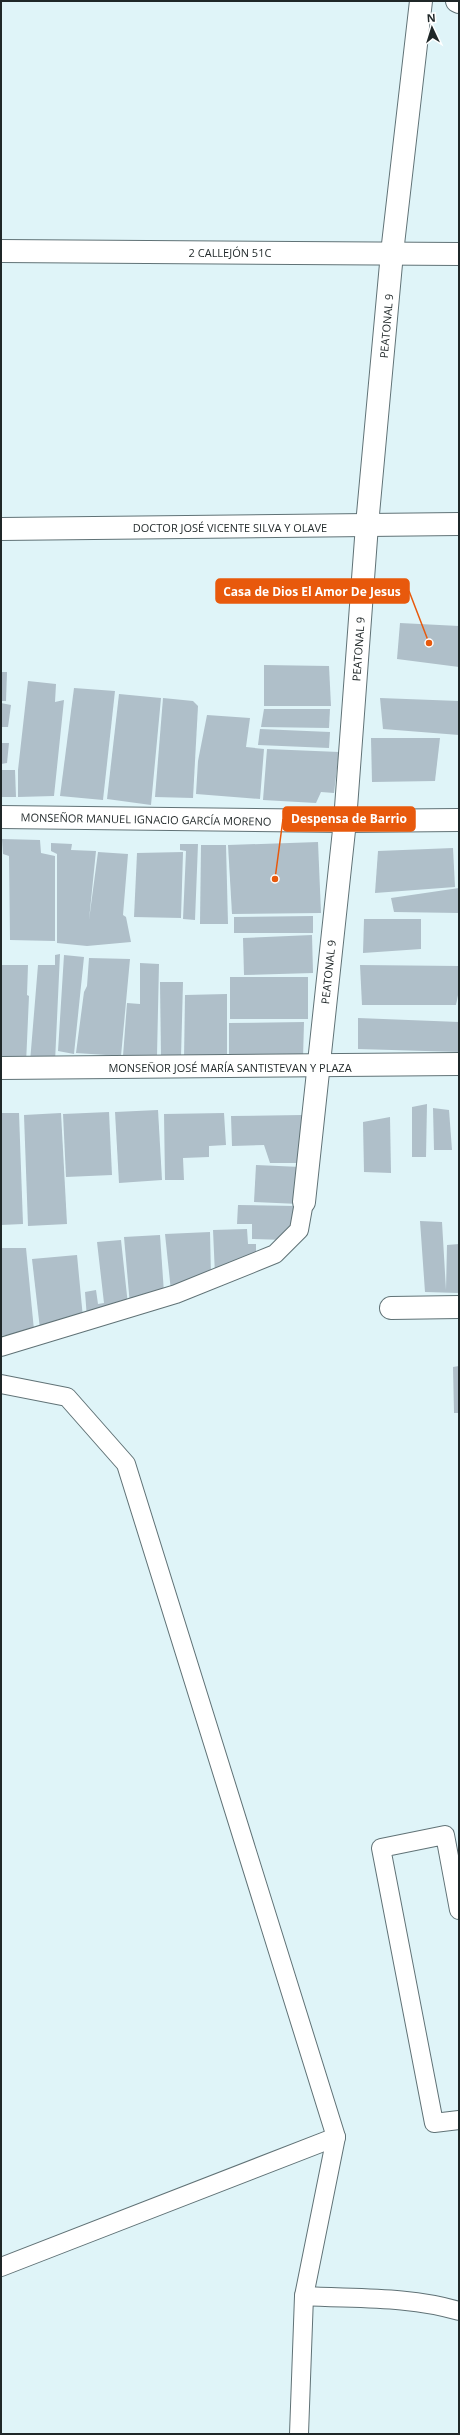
<svg xmlns="http://www.w3.org/2000/svg" width="460" height="2435" font-family="'Open Sans',sans-serif">
  <style>
    .building { fill: #afbfc9 }
    .lines { fill: none; stroke-linecap: round; stroke-linejoin: round }
    .service-casing { stroke: #607276; stroke-width: 20 }
    .minor-casing { stroke: #607276; stroke-width: 24 }
    .service { stroke: #fff; stroke-width: 18 }
    .minor { stroke: #fff; stroke-width: 22 }
    .labels { text-anchor: middle; dominant-baseline: central; stroke-width: 3; stroke-linejoin: round; paint-order: stroke }
    .street-label { font-size: 11px; fill: #1f2728; stroke: #fff }
    .leader { fill: none; stroke: #e8590c; stroke-width: 1.5 }
    .callout-dot { fill: #e8590c; stroke: #fff; stroke-width: 1.5 }
    .callout { fill: #e8590c; stroke: #e8590c; stroke-width: 1.5 }
    .callout-label { font-size: 12px; text-anchor: middle; font-weight: bold; fill: #fff }
  </style>
  <rect width="100%" height="100%" fill="#dff4f8"/>
  <g class="building">
    <path d="M 400,623 L 459,626 L 459,667 L 397,659 Z"/>
    <path d="M 264,665 L 329,666 L 331,706 L 264,706 Z"/>
    <path d="M 1,672 L 7,672 L 6,701 L 1,701 Z"/>
    <path d="M 28,681 L 56,684 L 55,702 L 64,700 L 54,796 L 18,797 L 18,770 Z"/>
    <path d="M 74,688 L 115,691 L 103,800 L 60,796 Z"/>
    <path d="M 119,694 L 161,698 L 151,805 L 107,799 Z"/>
    <path d="M 163,698 L 193,701 L 198,706 L 193,798 L 155,797 Z"/>
    <path d="M 380,698 L 459,701 L 459,735 L 383,729 Z"/>
    <path d="M 1,703 L 11,705 L 8,727 L 1,727 Z"/>
    <path d="M 264,709 L 330,709 L 329,728 L 261,727 Z"/>
    <path d="M 207,715 L 250,718 L 246,747 L 264,749 L 260,799 L 196,794 L 198,761 Z"/>
    <path d="M 260,729 L 330,732 L 329,748 L 258,745 Z"/>
    <path d="M 371,738 L 440,738 L 435,781 L 372,782 Z"/>
    <path d="M 1,743 L 9,743 L 7,763 L 1,764 Z"/>
    <path d="M 267,749 L 339,752 L 334,793 L 321,792 L 316,803 L 263,800 Z"/>
    <path d="M 1,770 L 15,770 L 16,797 L 1,797 Z"/>
    <path d="M 2,839 L 40,840 L 41,853 L 55,856 L 55,941 L 10,940 L 9,856 L 3,854 Z"/>
    <path d="M 318,842 L 321,913 L 232,914 L 228,845 Z"/>
    <path d="M 51,843 L 72,844 L 71,850 L 96,851 L 89,920 L 98,852 L 128,854 L 123,915 L 126,917 L 131,942 L 87,946 L 57,943 L 57,854 L 51,851 Z"/>
    <path d="M 180,844 L 198,844 L 195,920 L 183,919 L 186,851 L 180,850 Z"/>
    <path d="M 201,845 L 226,845 L 228,924 L 200,924 Z"/>
    <path d="M 453,848 L 455,887 L 375,893 L 378,851 Z"/>
    <path d="M 183,852 L 181,918 L 134,917 L 137,853 Z"/>
    <path d="M 459,888 L 459,913 L 394,912 L 391,898 Z"/>
    <path d="M 313,916 L 313,933 L 234,933 L 234,917 Z"/>
    <path d="M 364,919 L 421,919 L 421,949 L 363,953 Z"/>
    <path d="M 312,935 L 313,973 L 244,975 L 243,938 Z"/>
    <path d="M 60,954 L 55,1062 L 30,1062 L 38,965 L 55,965 L 55,955 Z"/>
    <path d="M 64,955 L 84,957 L 74,1054 L 58,1051 Z"/>
    <path d="M 89,958 L 130,959 L 121,1056 L 76,1053 L 84,992 L 87,986 Z"/>
    <path d="M 140,963 L 159,964 L 157,1056 L 123,1056 L 127,1003 L 140,1004 Z"/>
    <path d="M 1,965 L 28,965 L 27,995 L 29,996 L 26,1064 L 1,1064 Z"/>
    <path d="M 360,965 L 459,966 L 459,990 L 456,1005 L 362,1005 Z"/>
    <rect x="230" y="977" width="78" height="42"/>
    <path d="M 160,982 L 183,982 L 181,1058 L 161,1057 Z"/>
    <path d="M 227,994 L 227,1059 L 184,1059 L 185,995 Z"/>
    <path d="M 358,1018 L 459,1022 L 459,1052 L 358,1049 Z"/>
    <path d="M 304,1022 L 303,1059 L 229,1059 L 229,1023 Z"/>
    <path d="M 427,1104 L 426,1157 L 412,1157 L 412,1107 Z"/>
    <path d="M 433,1108 L 449,1110 L 452,1150 L 434,1150 Z"/>
    <path d="M 158,1110 L 162,1180 L 119,1183 L 115,1112 Z"/>
    <path d="M 109,1112 L 112,1175 L 66,1177 L 63,1114 Z"/>
    <path d="M 1,1113 L 19,1113 L 23,1224 L 1,1225 Z"/>
    <path d="M 61,1113 L 67,1224 L 28,1226 L 24,1115 Z"/>
    <path d="M 224,1113 L 226,1145 L 209,1146 L 209,1157 L 183,1158 L 184,1180 L 165,1180 L 164,1114 Z"/>
    <path d="M 302,1115 L 303,1163 L 270,1163 L 264,1145 L 232,1146 L 231,1116 Z"/>
    <path d="M 390,1117 L 391,1173 L 364,1172 L 363,1122 Z"/>
    <path d="M 256,1165 L 301,1167 L 299,1204 L 254,1202 Z"/>
    <path d="M 238,1205 L 296,1206 L 297,1229 L 285,1240 L 252,1239 L 252,1224 L 237,1224 Z"/>
    <path d="M 420,1221 L 442,1222 L 446,1290 L 447,1245 L 459,1244 L 459,1293 L 425,1292 Z"/>
    <path d="M 247,1229 L 248,1244 L 256,1244 L 256,1257 L 215,1275 L 213,1230 Z"/>
    <path d="M 210,1232 L 211,1276 L 171,1291 L 165,1234 Z"/>
    <path d="M 160,1235 L 164,1293 L 130,1305 L 124,1237 Z"/>
    <path d="M 121,1240 L 128,1305 L 87,1318 L 85,1292 L 96,1290 L 98,1304 L 104,1303 L 97,1242 Z"/>
    <path d="M 1,1248 L 26,1248 L 34,1330 L 1,1336 Z"/>
    <path d="M 77,1255 L 83,1318 L 40,1329 L 32,1259 Z"/>
    <path d="M 459,1366 L 459,1413 L 454,1413 L 453,1367 Z"/>
  </g>
  <g class="lines">
    <defs>
      <g id="service">
        <path d="M 1,1347 L 176,1294 L 275,1254 L 299,1230 L 304,1202"/>
        <path d="M 1,1384 L 67,1397 L 126,1464 L 336,2137 L 304,2296 L 299,2434"/>
        <path d="M 459,1910 L 445,1835 L 381,1848 L 434,2123 L 459,2120"/>
        <path d="M 1,2267 L 336,2137"/>
        <path d="M 304,2296 C 355,2299 409,2296 459,2311"/>
      </g>
      <g id="minor">
        <path d="M 457,1 L 459,2"/>
        <path d="M 1,251 L 459,254"/>
        <path d="M 1,529 L 459,524"/>
        <path d="M 1,817 L 345,821 L 459,820"/>
        <path d="M 1,1068 L 459,1064"/>
        <path d="M 304,1202 L 345,821 L 367,525 L 392,253 L 421,1"/>
        <path d="M 391,1308 L 459,1307"/>
      </g>
    </defs>
    <use href="#service" class="service-casing"/>
    <use href="#minor" class="minor-casing"/>
    <use href="#service" class="service"/>
    <use href="#minor" class="minor"/>
  </g>
  <g class="labels">
    <g class="street-label">
      <text x="230" y="252">2 CALLEJÓN 51C</text>
      <text transform="translate(386 326) rotate(-85)">PEATONAL 9</text>
      <text x="230" y="527">DOCTOR JOSÉ VICENTE SILVA Y OLAVE</text>
      <text transform="translate(358 649) rotate(-86)">PEATONAL 9</text>
      <text transform="translate(146 819) rotate(1)">MONSEÑOR MANUEL IGNACIO GARCÍA MORENO</text>
      <text transform="translate(328 972) rotate(-84)">PEATONAL 9</text>
      <text x="230" y="1067">MONSEÑOR JOSÉ MARÍA SANTISTEVAN Y PLAZA</text>
    </g>
  </g>
  <path class="leader" d="M429 643L409 591M275 879L283 819"/>
  <g class="callout-dot">
    <circle cx="429" cy="643" r="4"/>
    <circle cx="275" cy="879" r="4"/>
  </g>
  <g class="callout">
    <rect x="216" y="579" width="193" height="24" rx="4"/>
    <rect x="283" y="807" width="132" height="24" rx="4"/>
  </g>
  <g class="callout-label">
    <text x="312" y="596">Casa de Dios El Amor De Jesus</text>
    <text x="349" y="823">Despensa de Barrio</text>
  </g>
  <rect width="460" height="2435" fill="none" stroke="#1f2728" stroke-width="4"/>
  <g transform="translate(432 28) rotate(356)" stroke="#ffffff" stroke-width="3" paint-order="stroke">
  <path d="M0-3L7 15L0 10L-7 15Z" fill="#1f2728"/>
  <text y="-6" font-size="11" font-weight="bold" text-anchor="middle" fill="#1f2728">N</text>
  </g>
</svg>
